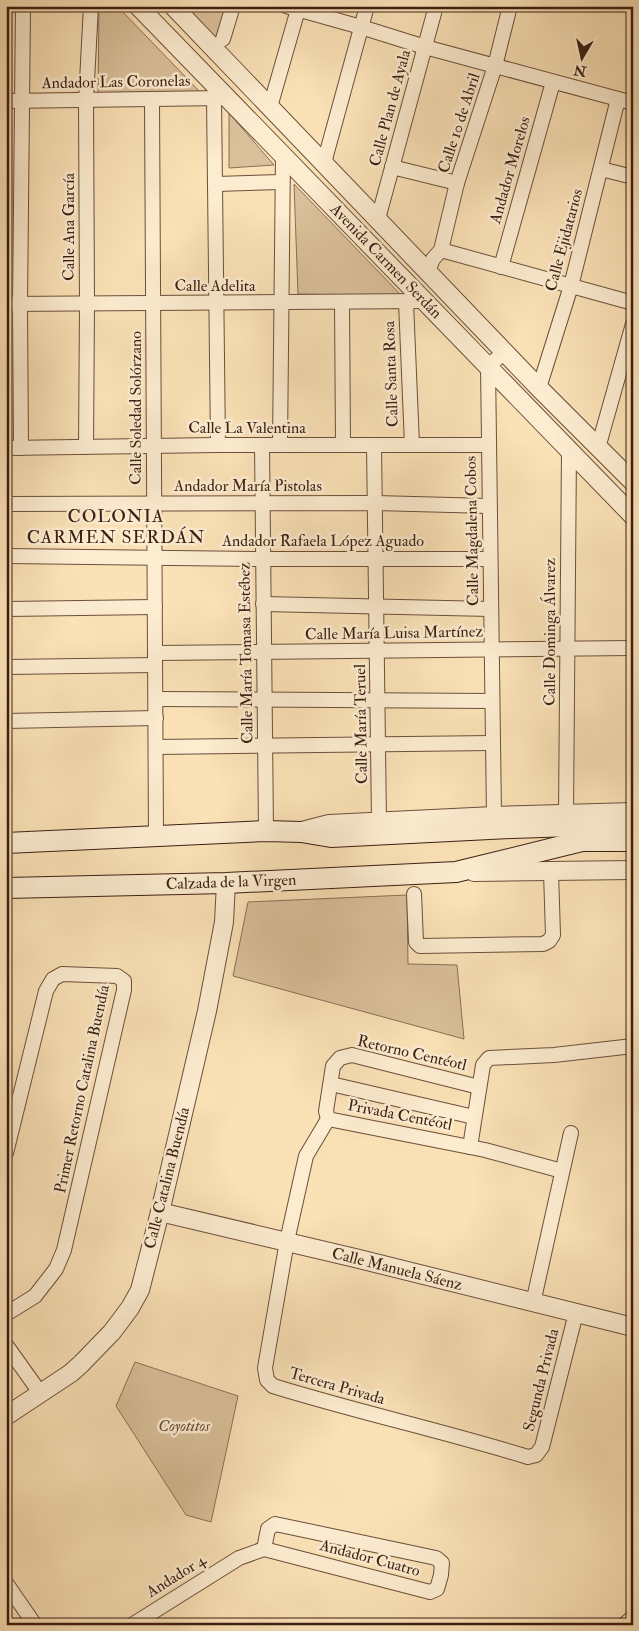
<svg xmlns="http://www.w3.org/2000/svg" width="639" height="1631" font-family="'IM FELL Double Pica',serif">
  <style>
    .green { fill: #dac09a; stroke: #8b6f56 }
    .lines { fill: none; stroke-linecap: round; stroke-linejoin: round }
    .minor-casing { stroke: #6c4f3b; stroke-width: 16 }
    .tertiary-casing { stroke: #6c4f3b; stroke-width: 20 }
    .secondary-casing { stroke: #3c1e12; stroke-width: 22 }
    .minor { stroke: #fcecd0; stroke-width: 14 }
    .tertiary { stroke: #fcecd0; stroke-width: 18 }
    .secondary { stroke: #fcecd0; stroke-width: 20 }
    .labels { text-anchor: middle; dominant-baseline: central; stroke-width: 5; stroke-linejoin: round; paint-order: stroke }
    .street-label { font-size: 16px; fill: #3c1e12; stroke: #fcecd0 }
    .park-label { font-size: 16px; font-style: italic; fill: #644634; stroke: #fcecd0 }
    .neighbourhood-label { font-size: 18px; letter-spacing: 1px; fill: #3c1e12; stroke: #fcecd0 }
  </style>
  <rect width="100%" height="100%" fill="#fae1b6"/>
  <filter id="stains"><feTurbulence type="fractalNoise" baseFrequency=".004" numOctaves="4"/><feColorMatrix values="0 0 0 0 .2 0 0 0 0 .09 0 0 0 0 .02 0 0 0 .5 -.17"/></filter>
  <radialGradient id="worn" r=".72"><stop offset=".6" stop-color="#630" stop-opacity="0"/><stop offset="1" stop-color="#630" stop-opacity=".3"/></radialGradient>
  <g class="green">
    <path d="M 99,6 L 117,6 L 201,93 L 98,96 Z"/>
    <path d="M 186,6 L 225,6 L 217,39 Z"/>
    <path d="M 229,113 L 274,165 L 229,168 Z"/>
    <path d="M 294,184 L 402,296 L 298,294 Z"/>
    <path d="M 407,895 L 408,964 L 457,965 L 464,1039 L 233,976 L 248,902 Z"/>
    <path d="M 135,1362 L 238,1396 L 211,1522 L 186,1515 L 116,1406 Z"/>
  </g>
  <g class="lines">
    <defs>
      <g id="minor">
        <path d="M 286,6 L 361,27 L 425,47 L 633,103"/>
        <path d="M 223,39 L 233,6"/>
        <path d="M 214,98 L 218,445"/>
        <path d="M 152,100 L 156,836"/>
        <path d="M 6,101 L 223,98"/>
        <path d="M 270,107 L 299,6"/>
        <path d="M 324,163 L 367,6"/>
        <path d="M 392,167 L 457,183"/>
        <path d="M 601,169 L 633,177"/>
        <path d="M 216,184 L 282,182"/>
        <path d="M 378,219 L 436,6"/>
        <path d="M 441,250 L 457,183 L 495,66 L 510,6"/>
        <path d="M 501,267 L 553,82"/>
        <path d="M 428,271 L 433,259 L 441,250 L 633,303"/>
        <path d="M 342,302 L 343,445"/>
        <path d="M 406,302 L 412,445"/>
        <path d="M 6,304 L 425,301"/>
        <path d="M 539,388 L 571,286 L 618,99"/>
        <path d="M 262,445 L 266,831"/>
        <path d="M 280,445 L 283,155"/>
        <path d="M 374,445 L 379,822"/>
        <path d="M 86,447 L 87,304 L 86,100 L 91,6"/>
        <path d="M 6,448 L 218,445 L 489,445"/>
        <path d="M 21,448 L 20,305 L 23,6"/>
        <path d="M 598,448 L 633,324"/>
        <path d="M 6,504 L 375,503 L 489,506"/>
        <path d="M 6,556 L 263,559 L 490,559"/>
        <path d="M 263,604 L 491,609"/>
        <path d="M 6,609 L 155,607"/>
        <path d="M 155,653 L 633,648"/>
        <path d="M 6,667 L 155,665"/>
        <path d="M 156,699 L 492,701"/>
        <path d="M 6,721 L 156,718"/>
        <path d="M 156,747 L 493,743"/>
        <path d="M 566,815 L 569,450"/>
        <path d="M 494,816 L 488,366 L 505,352"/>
        <path d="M 414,894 L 416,942 L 420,946 L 543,944 L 549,941 L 553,935 L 551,872"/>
        <path d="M 331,1084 L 474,1117"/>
        <path d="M 328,1119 L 306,1156 L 287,1241 L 265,1368 L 267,1380 L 273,1386 C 357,1412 444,1431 528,1457 L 536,1455 L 542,1447 L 576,1313"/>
        <path d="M 328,1119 L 485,1150 L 562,1171"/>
        <path d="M 328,1119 L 326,1111 L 333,1066 L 340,1058 L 352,1055 L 479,1087"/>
        <path d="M 470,1147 L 483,1065 L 489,1058 L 554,1055 L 633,1046"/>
        <path d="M 6,1153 L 46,991 L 53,979 L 62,974 L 117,976 L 124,981 L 124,990 L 64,1250 L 56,1269 L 35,1296 L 6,1314"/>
        <path d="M 533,1303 L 571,1133"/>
        <path d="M 6,1345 L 41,1394"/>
        <path d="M 6,1583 L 35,1625"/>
        <path d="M 132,1625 L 239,1558 L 264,1549 L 430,1592 L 437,1589 L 441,1575 L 442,1563 L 436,1558 L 275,1524 L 268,1529 L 264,1549"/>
        <path d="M 624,1625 L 633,1617"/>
      </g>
      <g id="tertiary">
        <path d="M 138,6 L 633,516"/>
        <path d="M 173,6 L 539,388 L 633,482"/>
        <path d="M 302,831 L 329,824 L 494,816 L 633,812"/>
        <path d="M 474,872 L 633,870"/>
        <path d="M 160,1212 L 355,1258 L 633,1327"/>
        <path d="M 6,1416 L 71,1373 L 81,1364 L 112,1332 L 130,1308 L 140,1290 L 160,1212 L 207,1011 L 224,922 L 226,883"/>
      </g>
      <g id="secondary">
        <path d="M 6,843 L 266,831 L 301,832 L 331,837 L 512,828 L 633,824"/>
        <path d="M 6,888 L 226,883 L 456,872 L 582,841 L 633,841"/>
      </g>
    </defs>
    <use href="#minor" class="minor-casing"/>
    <use href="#tertiary" class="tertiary-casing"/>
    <use href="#secondary" class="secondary-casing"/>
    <use href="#minor" class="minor"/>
    <use href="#tertiary" class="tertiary"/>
    <use href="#secondary" class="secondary"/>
  </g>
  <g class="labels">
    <g class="street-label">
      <text transform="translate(116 82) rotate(-1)">Andador Las Coronelas</text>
      <text transform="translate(390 108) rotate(-75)">Calle Plan de Ayala</text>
      <text transform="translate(459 123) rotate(-72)">Calle 10 de Abril</text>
      <text transform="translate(510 170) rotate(-74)">Andador Morelos</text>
      <text transform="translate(69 227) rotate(-90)">Calle Ana García</text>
      <text transform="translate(564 240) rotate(-75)">Calle Ejidatarios</text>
      <text transform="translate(386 261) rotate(46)">Avenida Carmen Serdán</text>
      <text x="215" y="286">Calle Adelita</text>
      <text transform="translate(391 374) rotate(-92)">Calle Santa Rosa</text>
      <text transform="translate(136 408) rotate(-90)">Calle Soledad Solórzano</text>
      <text x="247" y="428">Calle La Valentina</text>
      <text x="248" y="486">Andador María Pistolas</text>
      <text transform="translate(472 531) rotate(-91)">Calle Magdalena Cobos</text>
      <text x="323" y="541">Andador Rafaela López Aguado</text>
      <text transform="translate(550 632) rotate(-90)">Calle Dominga Álvarez</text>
      <text transform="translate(394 633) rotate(-1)">Calle María Luisa Martínez</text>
      <text transform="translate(246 653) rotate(-91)">Calle María Tomasa Estébez</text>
      <text transform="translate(361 724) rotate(-91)">Calle María Teruel</text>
      <text transform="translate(231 882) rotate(-2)">Calzada de la Virgen</text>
      <text transform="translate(412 1053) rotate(13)">Retorno Centéotl</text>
      <text transform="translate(82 1089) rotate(-78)">Primer Retorno Catalina Buendía</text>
      <text transform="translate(400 1115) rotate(11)">Privada Centéotl</text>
      <text transform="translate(167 1178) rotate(-76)">Calle Catalina Buendía</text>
      <text transform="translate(397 1269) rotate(14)">Calle Manuela Sáenz</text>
      <text transform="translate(541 1380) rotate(-76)">Segunda Privada</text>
      <text transform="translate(337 1386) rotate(16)">Tercera Privada</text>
      <text transform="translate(370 1558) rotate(15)">Andador Cuatro</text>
      <text transform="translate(176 1576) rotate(-32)">Andador 4</text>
    </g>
    <g class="park-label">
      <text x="184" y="1426">Coyotitos</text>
    </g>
    <g class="neighbourhood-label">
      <text x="116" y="516">COLONIA<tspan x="116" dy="21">CARMEN SERDÁN</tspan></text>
    </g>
  </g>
  <rect width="639" height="1631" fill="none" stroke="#fae1b6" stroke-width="25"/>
  <rect x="8" y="8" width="624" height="1616" fill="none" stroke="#3c1e12" stroke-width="2.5"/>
  <rect x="12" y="12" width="614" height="1606" fill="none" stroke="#3c1e12"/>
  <g transform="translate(582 58) rotate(189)" stroke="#fcecd0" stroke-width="4" paint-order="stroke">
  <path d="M0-4L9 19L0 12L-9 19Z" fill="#3c1e12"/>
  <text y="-8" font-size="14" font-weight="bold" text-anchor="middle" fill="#3c1e12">N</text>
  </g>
  <rect width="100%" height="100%" filter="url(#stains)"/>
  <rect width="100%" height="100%" fill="url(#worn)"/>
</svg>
